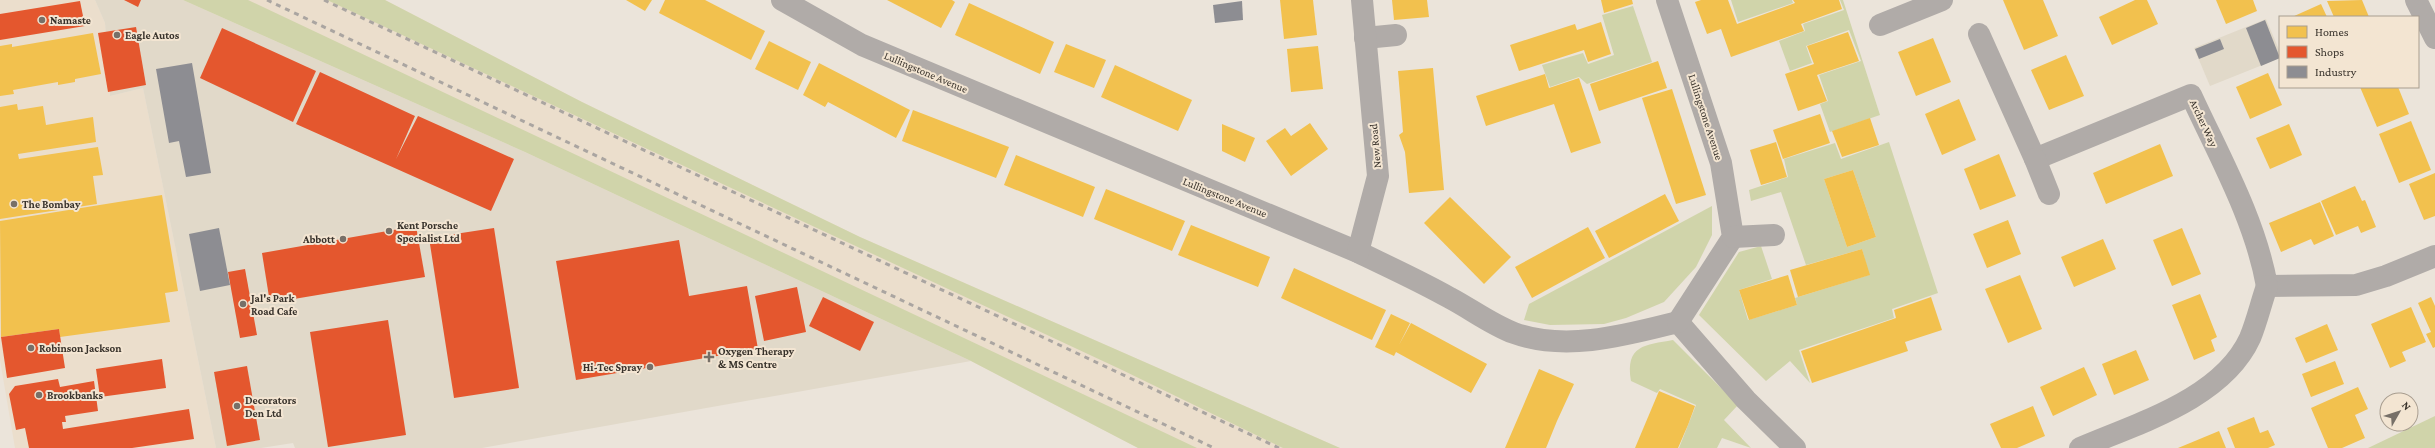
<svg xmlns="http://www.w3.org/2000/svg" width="2435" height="448" font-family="'Crimson Pro',serif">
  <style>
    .built { fill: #ebdecc }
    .industrial { fill: #e1d9c9 }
    .green { fill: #d0d4aa; fill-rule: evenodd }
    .homes { fill: #f2c14e }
    .shops { fill: #e4572e }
    .industry { fill: #8d8d92 }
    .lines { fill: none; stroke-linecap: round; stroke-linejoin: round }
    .minor { stroke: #b0aba8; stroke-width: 22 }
    .rail { stroke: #aaa5a1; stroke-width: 3; stroke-dasharray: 5 5; stroke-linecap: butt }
    .poi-dot { fill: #777068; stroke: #f3e5d2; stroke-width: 1.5 }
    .labels { text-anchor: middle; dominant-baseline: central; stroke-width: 4; stroke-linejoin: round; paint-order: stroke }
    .poi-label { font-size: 11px; font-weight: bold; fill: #38322b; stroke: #f3e5d2; text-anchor: start }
    .street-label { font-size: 11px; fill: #38322b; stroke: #f3e5d2 }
  </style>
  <rect width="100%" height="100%" fill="#ebe4da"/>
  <g class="built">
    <path d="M 0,0 L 95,0 L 105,23 L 110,96 L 143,88 L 216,448 L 15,448 L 0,360 Z"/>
    <path d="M 183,0 L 385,0 L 582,102 L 860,237 L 1340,448 L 1138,448 L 971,361 L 525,152 Z"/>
  </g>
  <g class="industrial">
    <path d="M 95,0 L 183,0 L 525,152 L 971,361 L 482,448 L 295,448 L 293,443 L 261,448 L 216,448 L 143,88 L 110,96 L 105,23 Z"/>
    <path d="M 2266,19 L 2280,52 L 2280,58 L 2210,86 L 2194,48 Z"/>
  </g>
  <g class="green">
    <path d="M 183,0 L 248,0 L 1197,448 L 1138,448 L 971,361 L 525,152 Z"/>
    <path d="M 327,0 L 385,0 L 582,102 L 860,237 L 1340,448 L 1283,448 L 1120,369 Z"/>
    <path d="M 1731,0 L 1792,0 L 1793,3 L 1738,22 Z"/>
    <path d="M 1840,0 L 1843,0 L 1880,115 L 1830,132 L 1820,104 L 1828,101 L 1819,75 L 1861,61 L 1849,30 L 1806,46 L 1812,63 L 1790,71 L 1779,41 L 1805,31 L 1803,24 L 1844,10 Z"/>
    <path d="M 1633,6 L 1652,62 L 1587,84 L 1579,77 L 1550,87 L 1542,65 L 1583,53 L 1588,64 L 1614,55 L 1602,15 Z"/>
    <path d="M 1889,142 L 1938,293 L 1892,309 L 1894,318 L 1799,350 L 1810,383 L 1790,361 L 1766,381 L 1699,315 L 1739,252 L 1761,246 L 1772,279 L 1739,290 L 1748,320 L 1797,305 L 1795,298 L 1869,275 L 1862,249 L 1806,265 L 1781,192 L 1751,201 L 1749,190 L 1788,177 L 1784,159 L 1835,143 L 1841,159 ZM 1853,170 L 1876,237 L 1847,247 L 1824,179 Z"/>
    <path d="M 1712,206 L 1712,235 L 1696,267 L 1664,302 L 1626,318 L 1604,324 L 1550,325 L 1524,320 L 1529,304 Z"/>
    <path d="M 1673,340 L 1738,405 L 1724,420 L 1751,448 L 1722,438 L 1717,448 L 1679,448 L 1696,405 L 1660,389 L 1657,393 L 1631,381 C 1625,345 1645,345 1673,340 Z"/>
    <path d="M 2435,416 L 2435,448 L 2368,448 Z"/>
  </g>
  <g class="homes">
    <path d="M 626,0 L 652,0 L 645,11 Z"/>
    <path d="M 665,0 L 705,0 L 765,31 L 751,60 L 659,13 Z"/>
    <path d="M 887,0 L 952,0 L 955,2 L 941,28 Z"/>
    <path d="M 1280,0 L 1313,0 L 1317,35 L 1284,39 Z"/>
    <path d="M 1392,0 L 1427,0 L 1429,17 L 1394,20 Z"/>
    <path d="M 1601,0 L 1632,0 L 1633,4 L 1604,13 Z"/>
    <path d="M 1701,0 L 1728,0 L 1737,24 L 1795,3 L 1793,0 L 1839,0 L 1842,9 L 1801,24 L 1804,31 L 1731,57 L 1721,29 L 1707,34 L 1695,2 Z"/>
    <path d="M 2003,0 L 2043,0 L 2058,36 L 2024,50 Z"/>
    <path d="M 2135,0 L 2147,0 L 2158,24 L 2112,45 L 2099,17 Z"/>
    <path d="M 2216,0 L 2253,0 L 2257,11 L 2226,24 Z"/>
    <path d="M 2362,0 L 2369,17 L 2334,17 L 2327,1 Z"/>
    <path d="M 969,3 L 1054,42 L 1040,74 L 955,35 Z"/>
    <path d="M 2321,4 L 2327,17 L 2292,17 Z"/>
    <path d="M 1601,22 L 1611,54 L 1588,62 L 1584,50 L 1519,71 L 1510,45 L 1575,24 L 1577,30 Z"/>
    <path d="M 1848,32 L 1859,61 L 1817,75 L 1827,101 L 1798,111 L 1785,74 L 1814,64 L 1807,46 Z"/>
    <path d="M 93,33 L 101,74 L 75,79 L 75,82 L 58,85 L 58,82 L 13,90 L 14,94 L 0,96 L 0,46 L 12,44 L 12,47 Z"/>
    <path d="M 1933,38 L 1951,82 L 1916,96 L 1898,52 Z"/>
    <path d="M 769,41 L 811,62 L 798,90 L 755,69 Z"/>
    <path d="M 1066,44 L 1106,60 L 1094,88 L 1054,72 Z"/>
    <path d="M 1318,46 L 1323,89 L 1291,92 L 1287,49 Z"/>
    <path d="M 2066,55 L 2084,96 L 2049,110 L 2031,70 Z"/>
    <path d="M 1658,61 L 1667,88 L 1599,111 L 1590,84 Z"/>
    <path d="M 819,63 L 910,110 L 896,138 L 828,102 L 825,107 L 803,95 Z"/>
    <path d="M 1115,65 L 1192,100 L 1178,131 L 1101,97 Z"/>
    <path d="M 1433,68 L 1444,190 L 1409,193 L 1405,152 L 1399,135 L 1403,132 L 1398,71 Z"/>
    <path d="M 2268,73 L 2282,105 L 2250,119 L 2236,87 Z"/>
    <path d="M 1545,74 L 1549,88 L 1579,78 L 1601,143 L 1571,153 L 1554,104 L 1486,126 L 1476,96 Z"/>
    <path d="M 2360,87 L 2398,87 L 2409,114 L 2377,127 Z"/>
    <path d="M 1672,89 L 1706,195 L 1676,204 L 1642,98 Z"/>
    <path d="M 1959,99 L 1976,140 L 1942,155 L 1925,114 Z"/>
    <path d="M 17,104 L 18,110 L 43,106 L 46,125 L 93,117 L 96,142 L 18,154 L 19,159 L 98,147 L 103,175 L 93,176 L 97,204 L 0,219 L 0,107 Z"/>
    <path d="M 913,110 L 1009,147 L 996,178 L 902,141 Z"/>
    <path d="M 1820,114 L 1830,143 L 1783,159 L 1773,130 Z"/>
    <path d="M 1870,118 L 1879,145 L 1842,157 L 1832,131 Z"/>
    <path d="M 2411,121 L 2431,170 L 2399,183 L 2379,134 Z"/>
    <path d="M 1310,123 L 1328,149 L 1291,176 L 1266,141 L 1285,128 L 1291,136 Z"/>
    <path d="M 1222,124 L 1255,138 L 1245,162 L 1222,151 Z"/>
    <path d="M 2289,124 L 2302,155 L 2270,169 L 2256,138 Z"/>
    <path d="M 1776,142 L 1787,177 L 1761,185 L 1750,150 Z"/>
    <path d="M 2160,144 L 2173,176 L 2106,204 L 2093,173 Z"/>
    <path d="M 1999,154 L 2016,196 L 1980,210 L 1964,169 Z"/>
    <path d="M 1016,155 L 1095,187 L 1083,217 L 1004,185 Z"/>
    <path d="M 1853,170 L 1876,237 L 1847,247 L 1824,179 Z"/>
    <path d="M 2435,173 L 2435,216 L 2424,220 L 2409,184 Z"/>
    <path d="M 2355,186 L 2362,201 L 2365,200 L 2376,227 L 2361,233 L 2358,226 L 2336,235 L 2321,201 Z"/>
    <path d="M 1106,189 L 1185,221 L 1172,251 L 1094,219 Z"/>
    <path d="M 1665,194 L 1679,221 L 1609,258 L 1595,231 Z"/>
    <path d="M 162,195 L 178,291 L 165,293 L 170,322 L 60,337 L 59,329 L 1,337 L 0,221 Z"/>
    <path d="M 1450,197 L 1511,257 L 1484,284 L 1424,223 Z"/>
    <path d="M 2320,202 L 2334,236 L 2314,245 L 2311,239 L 2281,252 L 2269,223 Z"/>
    <path d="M 2008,220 L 2021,254 L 1987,268 L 1973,234 Z"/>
    <path d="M 1191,225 L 1270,257 L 1258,287 L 1178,255 Z"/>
    <path d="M 1588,227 L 1605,258 L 1532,298 L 1515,267 Z"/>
    <path d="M 2182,228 L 2201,274 L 2172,286 L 2153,240 Z"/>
    <path d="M 2103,239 L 2116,269 L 2074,287 L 2061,257 Z"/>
    <path d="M 1862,249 L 1870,275 L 1798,297 L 1790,270 Z"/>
    <path d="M 1294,268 L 1386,310 L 1372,340 L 1281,298 Z"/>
    <path d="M 1788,275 L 1797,305 L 1749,320 L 1739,290 Z"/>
    <path d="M 2020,275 L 2042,329 L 2008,343 L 1985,289 Z"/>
    <path d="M 2200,294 L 2217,337 L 2211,340 L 2215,351 L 2194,360 L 2172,305 Z"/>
    <path d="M 1931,297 L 1942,330 L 1905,342 L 1908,351 L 1812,383 L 1801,351 L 1896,318 L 1894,310 Z"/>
    <path d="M 2431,297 L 2435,306 L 2435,347 L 2433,348 L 2426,334 L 2431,332 L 2418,303 Z"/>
    <path d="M 2411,307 L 2426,342 L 2402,352 L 2406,361 L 2390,368 L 2371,324 Z"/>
    <path d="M 1391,314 L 1410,323 L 1399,345 L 1411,323 L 1487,364 L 1471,393 L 1396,352 L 1394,356 L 1375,347 Z"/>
    <path d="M 2327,324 L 2338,350 L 2306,363 L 2295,338 Z"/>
    <path d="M 2136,350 L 2149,380 L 2114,395 L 2102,364 Z"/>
    <path d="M 2335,361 L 2344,384 L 2311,397 L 2302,374 Z"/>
    <path d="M 2084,367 L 2097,395 L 2053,416 L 2040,387 Z"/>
    <path d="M 1539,369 L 1574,384 L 1557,421 L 1546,448 L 1505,448 Z"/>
    <path d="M 2358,387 L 2368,409 L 2355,415 L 2365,438 L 2342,448 L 2328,448 L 2311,408 Z"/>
    <path d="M 1659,391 L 1695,406 L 1688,425 L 1678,448 L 1635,448 Z"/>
    <path d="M 2033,406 L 2045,436 L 2017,448 L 2001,448 L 1990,424 Z"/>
    <path d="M 2254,417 L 2260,433 L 2268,430 L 2275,445 L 2268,448 L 2235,448 L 2227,428 Z"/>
    <path d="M 2219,431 L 2226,448 L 2178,448 Z"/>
  </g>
  <g class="shops">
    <path d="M 124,0 L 141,0 L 138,7 Z"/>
    <path d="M 80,1 L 85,26 L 0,40 L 0,14 Z"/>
    <path d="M 136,27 L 146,85 L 108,92 L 98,33 Z"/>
    <path d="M 222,28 L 316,71 L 293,122 L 200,78 Z"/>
    <path d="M 320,72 L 415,116 L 396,159 L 418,116 L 514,159 L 491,211 L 296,124 Z"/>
    <path d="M 416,226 L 425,277 L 270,303 L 262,253 Z"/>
    <path d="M 494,228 L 519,388 L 454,398 L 429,238 Z"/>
    <path d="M 679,240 L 689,296 L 747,286 L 758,349 L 576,380 L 556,261 Z"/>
    <path d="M 245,269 L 257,335 L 240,338 L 228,272 Z"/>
    <path d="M 797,287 L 806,332 L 764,341 L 755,296 Z"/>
    <path d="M 823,297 L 874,322 L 860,351 L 809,326 Z"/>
    <path d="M 388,320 L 406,435 L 328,447 L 310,332 Z"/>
    <path d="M 59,329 L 65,368 L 7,378 L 1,337 Z"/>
    <path d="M 162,359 L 166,388 L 100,397 L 96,369 Z"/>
    <path d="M 247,366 L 260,440 L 227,446 L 214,372 Z"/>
    <path d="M 58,379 L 60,387 L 94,381 L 98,411 L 65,416 L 66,422 L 62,422 L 63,429 L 189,409 L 194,439 L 132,448 L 29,448 L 25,428 L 16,430 L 9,394 L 15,386 Z"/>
  </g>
  <g class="industry">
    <path d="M 1242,1 L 1243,20 L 1215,23 L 1213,5 Z"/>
    <path d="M 2265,20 L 2280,58 L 2261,66 L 2246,28 Z"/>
    <path d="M 2220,39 L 2224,49 L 2199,59 L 2195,49 Z"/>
    <path d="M 192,63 L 211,173 L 186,177 L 179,141 L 169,143 L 156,69 Z"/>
    <path d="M 219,228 L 230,285 L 200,291 L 189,234 Z"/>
  </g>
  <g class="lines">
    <g class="minor">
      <path d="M 782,0 L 862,45 L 1358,252 C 1389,267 1420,281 1450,298 C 1471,309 1492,325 1514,333 C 1566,352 1626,335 1678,322 L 1746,400 L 1795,448"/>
      <path d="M 1667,0 L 1721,163 L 1733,237 L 1678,322"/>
      <path d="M 2416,0 L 2435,38"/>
      <path d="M 1880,25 L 1942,0"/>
      <path d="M 1979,34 L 2035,159 L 2191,95 C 2219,156 2255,219 2267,286 L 2356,285 L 2386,276 L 2435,256"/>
      <path d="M 1365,38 L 1396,35"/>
      <path d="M 2035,159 L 2049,194"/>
      <path d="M 1733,237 L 1774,235"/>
      <path d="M 1358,252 L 1378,176 L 1362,0"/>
      <path d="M 2080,448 C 2138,423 2222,399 2250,338 C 2257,321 2261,303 2267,286"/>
    </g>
    <g class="rail">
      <path d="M 267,0 L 1214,448"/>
      <path d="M 324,0 L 1279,448"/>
    </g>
  </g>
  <g class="poi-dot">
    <circle cx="42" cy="20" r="4"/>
    <circle cx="117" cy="35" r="4"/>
    <circle cx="14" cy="204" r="4"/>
    <circle cx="389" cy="231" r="4"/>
    <circle cx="343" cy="239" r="4"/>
    <circle cx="243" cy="304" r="4"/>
    <circle cx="31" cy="348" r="4"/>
    <path d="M707 351h4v4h4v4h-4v4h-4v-4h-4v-4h4z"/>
    <circle cx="650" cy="367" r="4"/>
    <circle cx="39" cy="395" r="4"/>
    <circle cx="237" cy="406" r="4"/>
  </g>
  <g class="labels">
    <g class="poi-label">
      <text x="50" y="20">Namaste</text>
      <text x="125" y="35">Eagle Autos</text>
      <text x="22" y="204">The Bombay</text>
      <text x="397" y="225">Kent Porsche<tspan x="397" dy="13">Specialist Ltd</tspan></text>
      <text x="335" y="239" text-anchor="end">Abbott</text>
      <text x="251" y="298">Jal's Park<tspan x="251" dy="13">Road Cafe</tspan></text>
      <text x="39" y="348">Robinson Jackson</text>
      <text x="718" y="351">Oxygen Therapy<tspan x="718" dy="13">&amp; MS Centre</tspan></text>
      <text x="642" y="367" text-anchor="end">Hi-Tec Spray</text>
      <text x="47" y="395">Brookbanks</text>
      <text x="245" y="400">Decorators<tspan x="245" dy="13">Den Ltd</tspan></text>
    </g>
    <g class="street-label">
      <text transform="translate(926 72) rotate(23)">Lullingstone Avenue</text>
      <text transform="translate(1706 117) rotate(72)">Lullingstone Avenue</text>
      <text transform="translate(2204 123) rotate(65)">Archer Way</text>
      <text transform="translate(1375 146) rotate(-95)">New Road</text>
      <text transform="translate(1225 197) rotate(22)">Lullingstone Avenue</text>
    </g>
  </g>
  <rect x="2279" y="16" width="140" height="72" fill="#f3e5d2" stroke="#a89d8f"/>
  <rect x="2287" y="26" width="20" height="12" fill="#f2c14e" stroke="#a89d8f"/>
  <text x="2315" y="36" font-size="12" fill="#38322b">Homes</text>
  <rect x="2287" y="46" width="20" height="12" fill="#e4572e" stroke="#a89d8f"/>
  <text x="2315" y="56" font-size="12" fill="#38322b">Shops</text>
  <rect x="2287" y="66" width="20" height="12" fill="#8d8d92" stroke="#a89d8f"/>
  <text x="2315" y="76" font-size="12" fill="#38322b">Industry</text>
  <g transform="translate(2399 412) rotate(51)"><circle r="19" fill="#f3e5d2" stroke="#a89d8f"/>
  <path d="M0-3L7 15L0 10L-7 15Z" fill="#777068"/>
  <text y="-6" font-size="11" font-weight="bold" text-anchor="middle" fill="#38322b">N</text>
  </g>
</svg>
